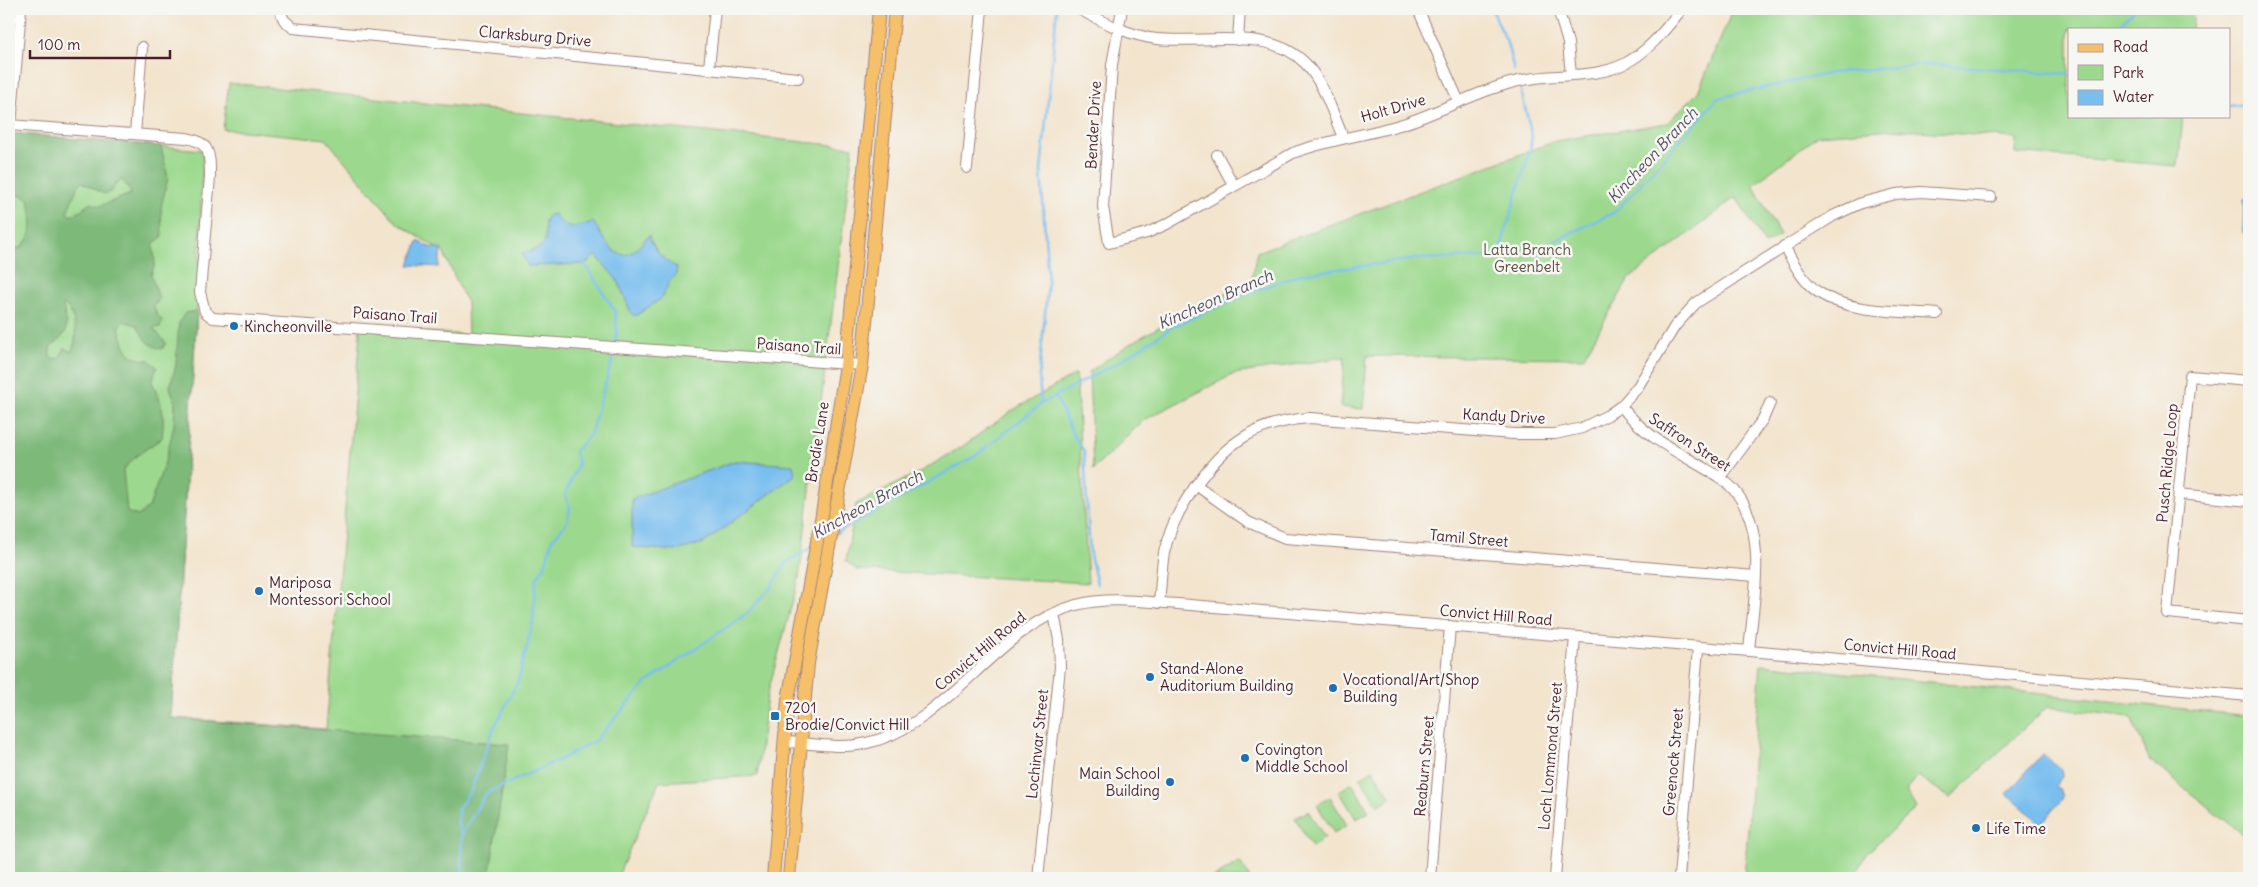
<svg xmlns="http://www.w3.org/2000/svg" width="2258" height="887" font-family="Delius,sans-serif">
  <style>
    .green { fill: #9cd98e; stroke: #737c5c }
    .forest { fill: #7db979; stroke: #646c52; fill-rule: evenodd }
    .water { fill: #78beef; stroke: #616e8d }
    .lines { fill: none; stroke-linecap: round; stroke-linejoin: round }
    .stream { stroke: #78beef; stroke-width: 2.5 }
    .minor-casing { stroke: #9e827c; stroke-width: 12 }
    .major-casing { stroke: #9e827c; stroke-width: 14 }
    .minor { stroke: #fff; stroke-width: 10 }
    .major { stroke: #f6c06b; stroke-width: 12 }
    .poi-dot { fill: #1f6fb2; stroke: #f6f6f2; stroke-width: 2 }
    .labels { text-anchor: middle; dominant-baseline: central; stroke-width: 5; stroke-linejoin: round; paint-order: stroke }
    .street-label { font-size: 15px; fill: #4a1f2b; stroke: #f6f6f2 }
    .park-label { font-size: 15px; fill: #5e4e44; stroke: #f6f6f2 }
    .poi-label { font-size: 15px; fill: #4a1f2b; stroke: #f6f6f2; text-anchor: start }
    .water-label { font-size: 16px; font-style: italic; fill: #584f66; stroke: #f6f6f2 }
  </style>
  <rect width="100%" height="100%" fill="#f6f6f2"/>
  <filter id="ink" filterUnits="userSpaceOnUse"><feTurbulence type="fractalNoise" baseFrequency=".02" numOctaves="2"/><feDisplacementMap in="SourceGraphic" scale="10" xChannelSelector="R" yChannelSelector="G"/><feConvolveMatrix kernelMatrix="1 2 1 2 8 2 1 2 1" color-interpolation-filters="sRGB"/></filter>
  <filter id="wash" filterUnits="userSpaceOnUse"><feTurbulence type="fractalNoise" baseFrequency=".0096" numOctaves="4" result="noise"/><feDisplacementMap in="SourceGraphic" scale="20" xChannelSelector="R" yChannelSelector="G"/><feGaussianBlur stdDeviation="1.12" result="paint"/><feColorMatrix in="noise" values="0 0 0 0 0 0 0 0 0 0 0 0 0 0 0 0 0 1.4 0 .05"/><feComposite in="paint" operator="in"/></filter>
  <g filter="url(#wash)">
    <rect width="100%" height="100%" fill="#f3e4cd"/>
    <g class="green">
      <path d="M 1733,9 L 2194,9 L 2192,29 L 2069,29 L 2069,116 L 2183,116 L 2178,166 L 2015,153 L 2016,138 L 1892,129 L 1818,135 L 1753,185 L 1780,235 L 1765,244 L 1736,197 L 1629,279 L 1583,358 L 1367,356 L 1363,409 L 1340,407 L 1345,357 L 1234,374 L 1144,420 L 1093,470 L 1089,372 C 1140,334 1194,307 1251,281 L 1257,252 L 1556,141 L 1667,123 L 1698,92 Z"/>
      <path d="M 229,83 L 853,147 L 799,578 L 767,696 L 757,776 L 659,782 L 617,878 L 9,878 L 9,133 L 203,150 L 197,311 L 171,718 L 326,729 L 360,334 L 359,327 L 468,335 L 467,303 L 443,252 L 397,223 L 326,139 L 223,129 Z"/>
      <path d="M 1076,374 L 1088,583 L 857,570 L 846,561 L 856,504 L 918,473 L 963,446 L 1013,410 Z"/>
      <path d="M 1761,664 L 2249,716 L 2249,839 L 2150,761 L 2131,717 L 2047,707 L 1950,798 L 1918,776 L 1906,791 L 1916,808 L 1866,854 L 1853,878 L 1744,878 Z"/>
      <path d="M 1373,770 L 1391,798 L 1378,806 L 1360,778 Z"/>
      <path d="M 1352,783 L 1369,812 L 1356,819 L 1339,791 Z"/>
      <path d="M 1330,797 L 1347,825 L 1334,833 L 1317,805 Z"/>
      <path d="M 1308,811 L 1325,838 L 1312,847 L 1295,818 Z"/>
      <path d="M 1240,862 L 1250,878 L 1213,878 L 1237,863 Z"/>
    </g>
    <path class="forest" d="M 9,133 L 161,146 L 168,178 L 161,207 L 162,237 L 153,244 L 155,264 L 151,275 L 159,298 L 157,303 L 153,305 L 157,315 L 163,321 L 160,327 L 153,328 L 166,343 L 162,349 C 148,346 143,337 137,325 L 123,321 L 119,326 C 124,345 126,360 149,360 L 157,367 L 152,382 C 163,404 165,414 162,438 L 136,456 L 123,470 L 127,512 L 138,516 L 149,507 L 165,462 L 174,425 L 175,402 L 170,387 L 176,365 L 179,322 L 185,313 L 197,311 L 171,718 L 509,744 L 489,878 L 9,878 L 9,242 L 15,248 L 21,248 C 36,230 32,222 29,200 L 21,195 L 9,196 ZM 122,180 L 128,187 L 131,194 L 100,206 L 91,203 L 85,206 L 83,210 L 70,216 L 67,212 L 78,186 L 82,182 L 104,194 L 112,191 L 116,183 ZM 63,305 L 66,305 C 75,317 79,339 71,352 L 65,348 L 59,358 L 52,359 L 50,357 L 50,348 C 71,330 67,331 63,305 Z"/>
    <g class="water">
      <path d="M 2249,198 L 2249,237 L 2247,237 L 2243,231 L 2244,199 Z"/>
      <path d="M 554,214 C 567,232 574,227 593,222 C 601,233 614,264 632,252 C 638,249 644,240 649,235 C 654,251 662,258 677,268 L 676,274 L 669,282 L 662,298 L 635,316 L 631,313 L 618,281 L 596,255 L 585,264 L 528,266 L 522,254 C 550,244 545,247 545,220 L 548,216 Z"/>
      <path d="M 418,241 L 429,247 L 441,249 L 439,267 L 409,265 Z"/>
      <path d="M 735,461 L 793,465 L 795,475 L 704,543 L 676,551 L 632,547 L 632,499 Z"/>
      <path d="M 2042,754 L 2061,768 L 2062,776 L 2056,786 L 2061,792 L 2063,798 L 2041,824 L 2007,794 Z"/>
    </g>
    <g class="lines">
      <g class="stream">
        <path d="M 1492,9 L 1507,43 L 1514,70"/>
        <path d="M 2116,29 L 2135,9"/>
        <path d="M 2229,106 L 2249,104"/>
        <path d="M 1498,256 L 1530,150 L 1532,136 L 1521,91"/>
        <path d="M 585,264 L 615,311 L 617,331 L 615,342"/>
        <path d="M 1056,397 L 1072,433 L 1084,451 L 1090,555 L 1097,584"/>
        <path d="M 1041,404 L 1039,375 L 1048,283 L 1041,171 L 1057,9"/>
        <path d="M 835,534 L 974,457 L 1041,404 L 1117,363 L 1172,327 L 1241,296 L 1300,274 L 1416,259 L 1498,256 L 1531,252 L 1615,212 L 1718,98 L 1831,73 L 1929,64 L 2069,74"/>
        <path d="M 462,836 L 458,826 L 458,809 L 471,790 L 492,732 L 518,681 L 533,622 L 536,579 L 545,566 L 552,540 L 567,522 L 570,508 L 565,495 L 578,464 L 575,451 L 590,435 L 614,354"/>
        <path d="M 464,878 L 461,857 L 462,834 L 486,793 L 563,758 L 596,740 L 646,683 L 746,614 L 769,590 L 787,562 L 811,548"/>
      </g>
    </g>
  </g>
  <g filter="url(#ink)">
    <g class="lines">
      <defs>
        <g id="minor">
          <path d="M 279,9 L 284,20 L 293,28 L 798,78"/>
          <path d="M 1079,9 C 1103,22 1130,36 1157,39 C 1204,44 1269,26 1305,63 C 1324,83 1332,112 1343,137"/>
          <path d="M 1122,9 L 1112,65 L 1103,207 L 1109,243 L 1147,233 L 1167,224 L 1293,153 C 1330,139 1369,135 1406,123 C 1445,110 1483,88 1523,80 C 1555,73 1594,79 1624,64 C 1648,52 1664,31 1681,10"/>
          <path d="M 1418,9 L 1459,102"/>
          <path d="M 1558,9 L 1568,43 L 1571,75"/>
          <path d="M 1238,40 L 1240,9"/>
          <path d="M 709,68 L 715,9"/>
          <path d="M 9,125 L 186,138 C 211,142 210,155 210,177 L 200,292 L 205,312 L 213,318 L 862,365"/>
          <path d="M 11,125 L 21,9"/>
          <path d="M 135,134 L 142,47"/>
          <path d="M 1217,155 L 1234,186"/>
          <path d="M 967,168 L 982,9"/>
          <path d="M 1784,246 C 1793,262 1802,281 1818,292 C 1848,313 1901,311 1937,314"/>
          <path d="M 2249,381 L 2190,376 L 2167,613 L 2249,621"/>
          <path d="M 1621,406 C 1643,434 1668,447 1699,465 C 1713,473 1728,481 1738,495 C 1768,536 1753,603 1749,651"/>
          <path d="M 1721,477 L 1763,419 L 1770,403"/>
          <path d="M 1196,485 L 1248,522 L 1285,538 L 1755,576"/>
          <path d="M 2179,494 L 2249,501"/>
          <path d="M 1159,603 C 1161,586 1161,570 1164,553 C 1169,529 1180,508 1194,488 C 1225,443 1255,422 1310,418 L 1513,434 L 1555,434 L 1582,428 L 1608,415 L 1621,406 L 1637,388 L 1675,326 L 1696,303 L 1833,216 L 1861,203 L 1896,194 L 1921,192 L 1991,197"/>
          <path d="M 784,742 C 809,743 838,749 863,744 C 950,726 991,629 1076,605 C 1110,596 1144,602 1178,604 L 1749,651 L 2249,696"/>
          <path d="M 1038,878 L 1060,667 L 1059,640 L 1054,614"/>
          <path d="M 1430,878 L 1450,626"/>
          <path d="M 1555,878 L 1575,637"/>
          <path d="M 1679,878 L 1698,648"/>
        </g>
        <g id="major">
          <path d="M 773,878 L 788,700 L 822,514 L 846,365 L 879,9"/>
          <path d="M 789,878 L 808,663 L 862,365 L 895,9"/>
        </g>
      </defs>
      <use href="#minor" class="minor-casing"/>
      <use href="#major" class="major-casing"/>
      <use href="#minor" class="minor"/>
      <use href="#major" class="major"/>
    </g>
  </g>
  <g class="poi-dot">
    <circle cx="234" cy="326" r="5"/>
    <circle cx="259" cy="591" r="5"/>
    <circle cx="1150" cy="677" r="5"/>
    <circle cx="1333" cy="688" r="5"/>
    <rect x="770" y="711" width="10" height="10" rx="2.5"/>
    <circle cx="1245" cy="758" r="5"/>
    <circle cx="1170" cy="782" r="5"/>
    <circle cx="1976" cy="828" r="5"/>
  </g>
  <g class="labels">
    <g class="street-label">
      <text transform="translate(535 36) rotate(5)">Clarksburg Drive</text>
      <text transform="translate(1393 108) rotate(-16)">Holt Drive</text>
      <text transform="translate(1093 125) rotate(-87)">Bender Drive</text>
      <text transform="translate(395 315) rotate(4)">Paisano Trail</text>
      <text transform="translate(799 346) rotate(4)">Paisano Trail</text>
      <text transform="translate(1504 416) rotate(3)">Kandy Drive</text>
      <text transform="translate(817 442) rotate(-81)">Brodie Lane</text>
      <text transform="translate(1690 442) rotate(33)">Saffron Street</text>
      <text transform="translate(2167 463) rotate(-85)">Pusch Ridge Loop</text>
      <text transform="translate(1469 538) rotate(5)">Tamil Street</text>
      <text transform="translate(1496 615) rotate(5)">Convict Hill Road</text>
      <text transform="translate(1900 649) rotate(5)">Convict Hill Road</text>
      <text transform="translate(980 651) rotate(-40)">Convict Hill Road</text>
      <text transform="translate(1037 744) rotate(-84)">Lochinvar Street</text>
      <text transform="translate(1550 756) rotate(-85)">Loch Lommond Street</text>
      <text transform="translate(1673 762) rotate(-85)">Greenock Street</text>
      <text transform="translate(1424 766) rotate(-85)">Reaburn Street</text>
    </g>
    <g class="park-label">
      <text x="1527" y="249">Latta Branch<tspan x="1527" dy="17">Greenbelt</tspan></text>
    </g>
    <g class="poi-label">
      <text x="244" y="326">Kincheonville</text>
      <text x="269" y="582">Mariposa<tspan x="269" dy="17">Montessori School</tspan></text>
      <text x="1160" y="668">Stand-Alone<tspan x="1160" dy="17">Auditorium Building</tspan></text>
      <text x="1343" y="679">Vocational/Art/Shop<tspan x="1343" dy="17">Building</tspan></text>
      <text x="785" y="707">7201<tspan x="785" dy="17">Brodie/Convict Hill</tspan></text>
      <text x="1255" y="749">Covington<tspan x="1255" dy="17">Middle School</tspan></text>
      <text x="1160" y="773" text-anchor="end">Main School<tspan x="1160" dy="17">Building</tspan></text>
      <text x="1986" y="828">Life Time</text>
    </g>
    <g class="water-label">
      <text transform="translate(1652 155) rotate(-47)">Kincheon Branch</text>
      <text transform="translate(1215 299) rotate(-24)">Kincheon Branch</text>
      <text transform="translate(867 504) rotate(-29)">Kincheon Branch</text>
    </g>
  </g>
  <rect width="2258" height="887" fill="none" stroke="#f6f6f2" stroke-width="30"/>
  <rect x="2068" y="28" width="162" height="90" fill="#f6f6f2" stroke="#b1a0a2"/>
  <rect x="2078" y="44" width="25" height="8" fill="#f6c06b" stroke="#b1a0a2"/>
  <text x="2113" y="52" font-size="15" fill="#4a1f2b">Road</text>
  <rect x="2078" y="65" width="25" height="15" fill="#9cd98e" stroke="#b1a0a2"/>
  <text x="2113" y="78" font-size="15" fill="#4a1f2b">Park</text>
  <rect x="2078" y="90" width="25" height="15" fill="#78beef" stroke="#b1a0a2"/>
  <text x="2113" y="102" font-size="15" fill="#4a1f2b">Water</text>
  <path d="M30 50v8h140v-8" fill="none" stroke="#4a1f2b" stroke-width="2.5"/>
  <text x="38" y="50" font-size="15" fill="#4a1f2b" stroke="#f6f6f2" stroke-width="4" paint-order="stroke">100 m</text>
</svg>
